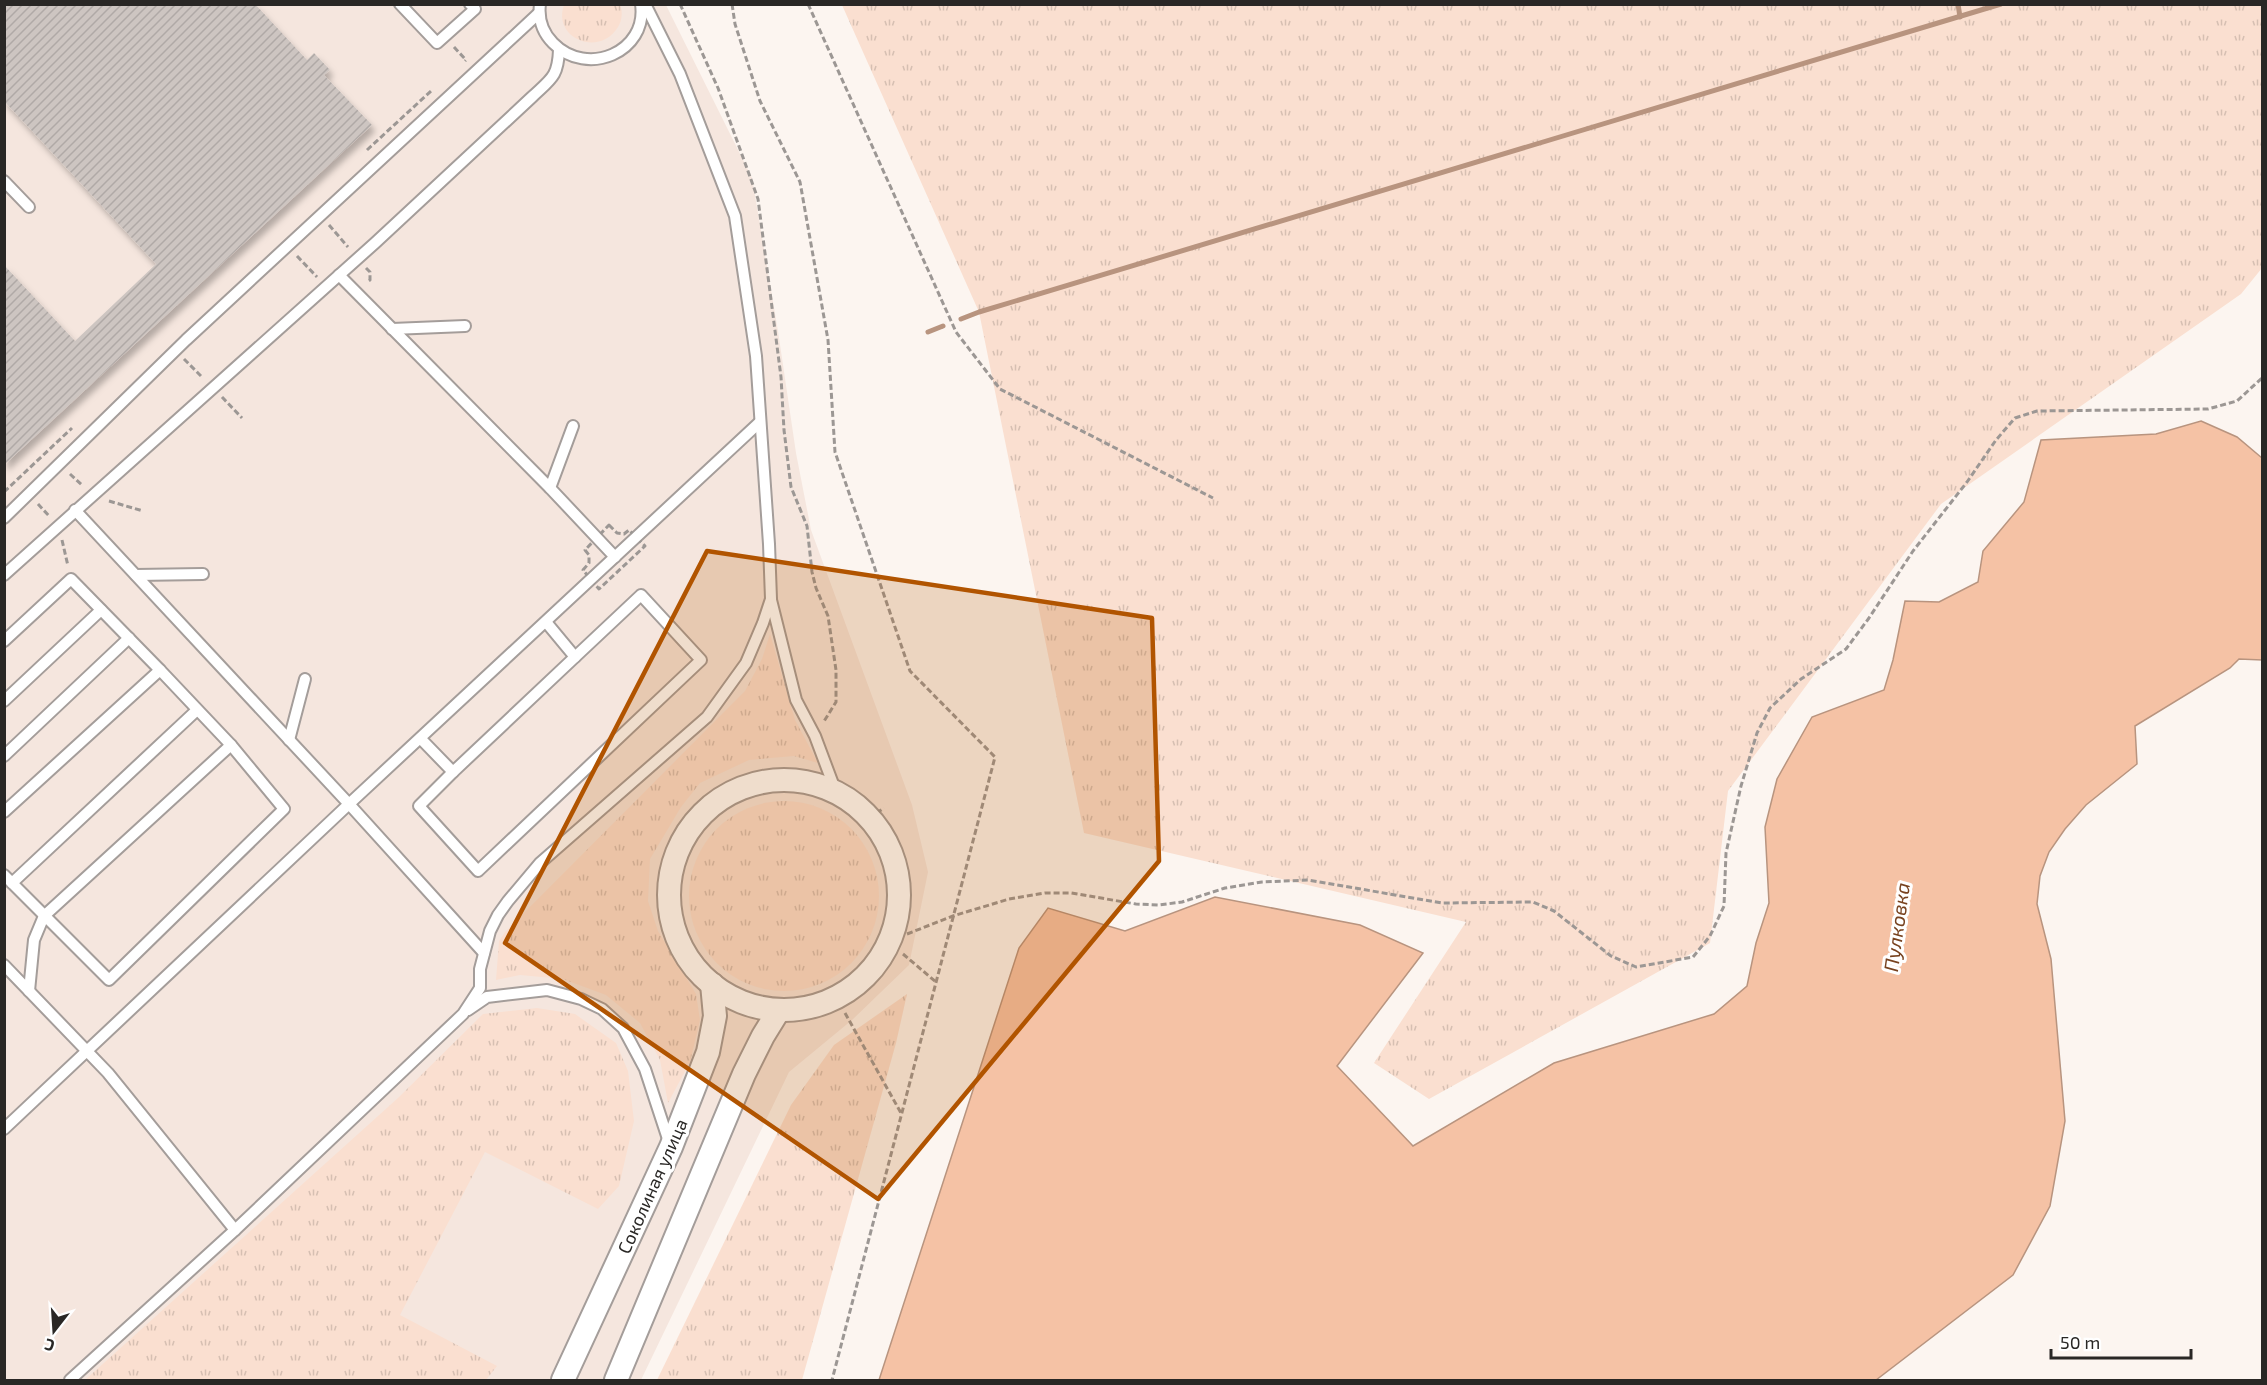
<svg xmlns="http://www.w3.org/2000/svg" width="2267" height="1385" font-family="'Exo 2',sans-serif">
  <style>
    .built { fill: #f5e6de }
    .grass { fill: url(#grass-tufts) }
    .water { fill: #f5c2a5; stroke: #b8947f; stroke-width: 1.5 }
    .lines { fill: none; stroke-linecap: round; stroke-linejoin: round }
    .stream { stroke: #b8947f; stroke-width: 5 }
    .building { fill: url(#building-hatch); filter: url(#shadow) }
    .lane-casing { stroke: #a49d9a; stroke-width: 14 }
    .street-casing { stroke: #a49d9a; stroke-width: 26 }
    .path { stroke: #9c9794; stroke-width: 3; stroke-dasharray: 6 3; stroke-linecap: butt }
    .lane { stroke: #fff; stroke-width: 10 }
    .street { stroke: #fff; stroke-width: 22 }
    .marked { fill: #b15400; fill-opacity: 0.2; stroke: #b15400; stroke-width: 4.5; stroke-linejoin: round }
    .labels { text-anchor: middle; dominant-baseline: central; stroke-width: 6; stroke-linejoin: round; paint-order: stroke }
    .street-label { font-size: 18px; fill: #292725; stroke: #fff }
    .water-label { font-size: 20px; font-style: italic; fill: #78421f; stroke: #fff }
  </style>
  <defs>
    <pattern id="grass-tufts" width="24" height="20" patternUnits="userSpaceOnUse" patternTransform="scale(1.5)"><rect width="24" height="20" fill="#fadfd0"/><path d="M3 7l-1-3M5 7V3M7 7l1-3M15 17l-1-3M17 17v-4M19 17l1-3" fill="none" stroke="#d6bfb2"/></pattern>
    <pattern id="building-hatch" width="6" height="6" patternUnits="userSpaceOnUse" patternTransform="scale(1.5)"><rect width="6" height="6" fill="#cdc5c1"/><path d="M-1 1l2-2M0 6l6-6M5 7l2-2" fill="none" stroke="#b0a9a6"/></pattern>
    <filter id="shadow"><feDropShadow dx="3.5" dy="6" stdDeviation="3" flood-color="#0004"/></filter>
  </defs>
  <rect width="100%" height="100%" fill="#fcf5f0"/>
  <path class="built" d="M 5,5 L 666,5 L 752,178 L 778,331 L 796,453 L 811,530 L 912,805 L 928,872 L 909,965 L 852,1020 L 789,1072 L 641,1380 L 5,1380 Z"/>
  <g class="grass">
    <path d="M 564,5 L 620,5 C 623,11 622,21 618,27 C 599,58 552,38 564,5 Z"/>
    <path d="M 842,5 L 2262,5 L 2262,268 L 2241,294 L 1941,504 L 1728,791 L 1710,943 L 1429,1099 L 1374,1063 L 1466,922 L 1084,833 L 979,312 Z"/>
    <path d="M 770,634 L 795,720 L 818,763 L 794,756 L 749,760 L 700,783 L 681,807 L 650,859 L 648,901 L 658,931 L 696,994 L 700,1020 L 690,1062 L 668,1103 L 660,1060 L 640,1023 L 606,995 L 563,979 L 520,975 L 496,980 L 499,941 L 505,932 L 745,691 L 762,659 Z"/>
    <circle cx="784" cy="896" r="95"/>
    <path d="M 907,994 L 896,1043 L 802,1380 L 657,1380 L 791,1105 L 834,1045 Z"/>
    <path d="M 537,1008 L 575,1014 L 616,1043 L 628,1071 L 634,1121 L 619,1186 L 598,1209 L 485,1152 L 400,1315 L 497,1366 L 486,1380 L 85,1380 L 398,1098 L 483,1014 Z"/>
  </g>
  <path class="water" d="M 2201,421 L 2237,437 L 2262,458 L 2262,660 L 2239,659 L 2230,668 L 2135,726 L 2137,764 L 2086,805 L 2065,829 L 2049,852 L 2040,876 L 2037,904 L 2051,959 L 2065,1121 L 2050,1206 L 2013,1275 L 1876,1380 L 879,1380 L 1019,948 L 1048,908 L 1125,931 L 1215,897 L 1360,925 L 1423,953 L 1337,1066 L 1413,1146 L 1554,1063 L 1714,1014 L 1747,986 L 1756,943 L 1769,903 L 1765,827 L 1777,779 L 1812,717 L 1884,690 L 1893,660 L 1905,601 L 1939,602 L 1978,582 L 1983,551 L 2024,502 L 2041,440 L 2156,434 Z"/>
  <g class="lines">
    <g class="stream">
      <path d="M 1958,4 L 1960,17"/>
      <path d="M 961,319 L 979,312 L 2001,4"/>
      <path d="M 928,332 L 943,326"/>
    </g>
  </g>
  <path class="building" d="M 4,4 L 255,4 L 307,60 L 314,53 L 330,70 L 324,75 L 372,125 L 4,465 L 4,265 L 75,341 L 156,264 L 4,101 Z"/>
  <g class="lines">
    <defs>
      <g id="lane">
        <path d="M 400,4 L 437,43 L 475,9 L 470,4"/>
        <path d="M 540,4 C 538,20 542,32 553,43 C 587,78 648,52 641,4"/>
        <path d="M 4,181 L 29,207"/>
        <path d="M 339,275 L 550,488 L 615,557"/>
        <path d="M 392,329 L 465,326"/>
        <path d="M 550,488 L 573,426"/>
        <path d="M 75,510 L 349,804 L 484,953"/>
        <path d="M 4,518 L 186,340 L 539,13"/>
        <path d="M 4,575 L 375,243 L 532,97 C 551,79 558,77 559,50"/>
        <path d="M 136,575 L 203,574"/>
        <path d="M 771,600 L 796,700 L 815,736 L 836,792"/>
        <path d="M 4,641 L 71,579 L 160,670"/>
        <path d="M 4,701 L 101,610"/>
        <path d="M 421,739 L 453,772 L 575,657 L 546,622"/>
        <path d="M 289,740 L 305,679"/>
        <path d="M 4,756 L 129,638"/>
        <path d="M 453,772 L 419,806 L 478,871 L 701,660 L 641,595 L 575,657"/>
        <path d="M 4,812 L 160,670 L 231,745 L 44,916 L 34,940 L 29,991"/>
        <path d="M 4,875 L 109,980 L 284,809 L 231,745"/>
        <path d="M 12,883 L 197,710"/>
        <path d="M 4,965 L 108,1073 L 235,1230"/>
        <path d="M 468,1010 L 487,997 L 547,990 L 581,999 L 602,1009 L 623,1028 L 645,1069 L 670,1145"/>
        <path d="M 4,1129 L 349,804 L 760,422"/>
        <path d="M 70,1380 L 235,1230 L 463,1014 L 480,988 L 480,969 L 490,931 L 498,915 L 508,901 L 540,863 L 707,717 L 746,663 L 763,623 L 771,599 L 769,544 L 756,356 L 735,216 L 680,74 L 645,4"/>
      </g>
      <g id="street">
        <circle cx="784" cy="895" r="115"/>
        <path d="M 563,1380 L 671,1147 L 708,1052 L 715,1016 L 712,984"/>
        <path d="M 616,1380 L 744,1074 L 763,1036 L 779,1010"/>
      </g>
    </defs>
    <use href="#lane" class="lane-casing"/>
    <use href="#street" class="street-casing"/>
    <g class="path">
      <path d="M 680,4 L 718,88 L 758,199 L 781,377 L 784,430 L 791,487 L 807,526 L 812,572 L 816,588 L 828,616 L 836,670 L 836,702 L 823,723"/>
      <path d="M 732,4 L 735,24 L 760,101 L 800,182 L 828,340 L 835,452 L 910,671 L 995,757 L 832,1380"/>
      <path d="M 808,4 L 956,332 L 1000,389 L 1213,498"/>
      <path d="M 454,47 L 466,60 L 465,61"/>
      <path d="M 367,150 L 431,91"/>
      <path d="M 329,225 L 348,247"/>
      <path d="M 297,256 L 317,277"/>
      <path d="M 366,268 L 370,272 L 370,280 L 367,282"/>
      <path d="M 184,359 L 203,378"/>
      <path d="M 222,397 L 242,418"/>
      <path d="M 70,474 L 83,486"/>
      <path d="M 4,492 L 72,428"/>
      <path d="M 109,501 L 143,511"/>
      <path d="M 38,504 L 50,517"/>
      <path d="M 609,525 L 617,533 L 624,534 L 629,530 L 645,546 L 599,589 L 583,570 L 589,563 L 589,555 L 585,550 Z"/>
      <path d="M 62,540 L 68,566"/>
      <path d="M 869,818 L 884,808"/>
      <path d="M 907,934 L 953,916 L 1009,899 L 1045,893 L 1071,893 L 1136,904 L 1159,905 L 1182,902 L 1225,888 L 1262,882 L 1308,880 L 1442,903 L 1533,902 L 1554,911 L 1611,956 L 1636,967 L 1693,957 L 1710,936 L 1724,906 L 1726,853 L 1741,786 L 1757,733 L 1770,708 L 1801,679 L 1846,649 L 1869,618 L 1913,551 L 1967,482 L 1996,440 L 2015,418 L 2037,411 L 2208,409 L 2237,401 L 2262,378"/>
      <path d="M 903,954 L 936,982"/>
      <path d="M 845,1013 L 901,1113"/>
    </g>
    <use href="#lane" class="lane"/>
    <use href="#street" class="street"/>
  </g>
  <path class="marked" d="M 707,551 L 1152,618 L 1159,861 L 878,1199 L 505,943 Z"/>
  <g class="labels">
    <g class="street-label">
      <text transform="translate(652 1186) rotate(-66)">Соколиная улица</text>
    </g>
    <g class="water-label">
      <text transform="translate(1896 927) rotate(-82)">Пулковка</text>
    </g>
  </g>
  <rect width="2267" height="1385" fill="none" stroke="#292725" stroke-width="12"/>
  <g transform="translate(54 1331) rotate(197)" stroke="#ffffff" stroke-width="4.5" paint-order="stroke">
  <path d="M0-4.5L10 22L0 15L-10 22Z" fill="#292725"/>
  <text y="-9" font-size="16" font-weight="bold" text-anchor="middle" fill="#292725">С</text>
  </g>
  <path d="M2051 1349v9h140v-9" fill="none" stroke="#292725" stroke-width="3"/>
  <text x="2060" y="1349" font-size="18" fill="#292725" stroke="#ffffff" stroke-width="4.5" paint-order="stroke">50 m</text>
</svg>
